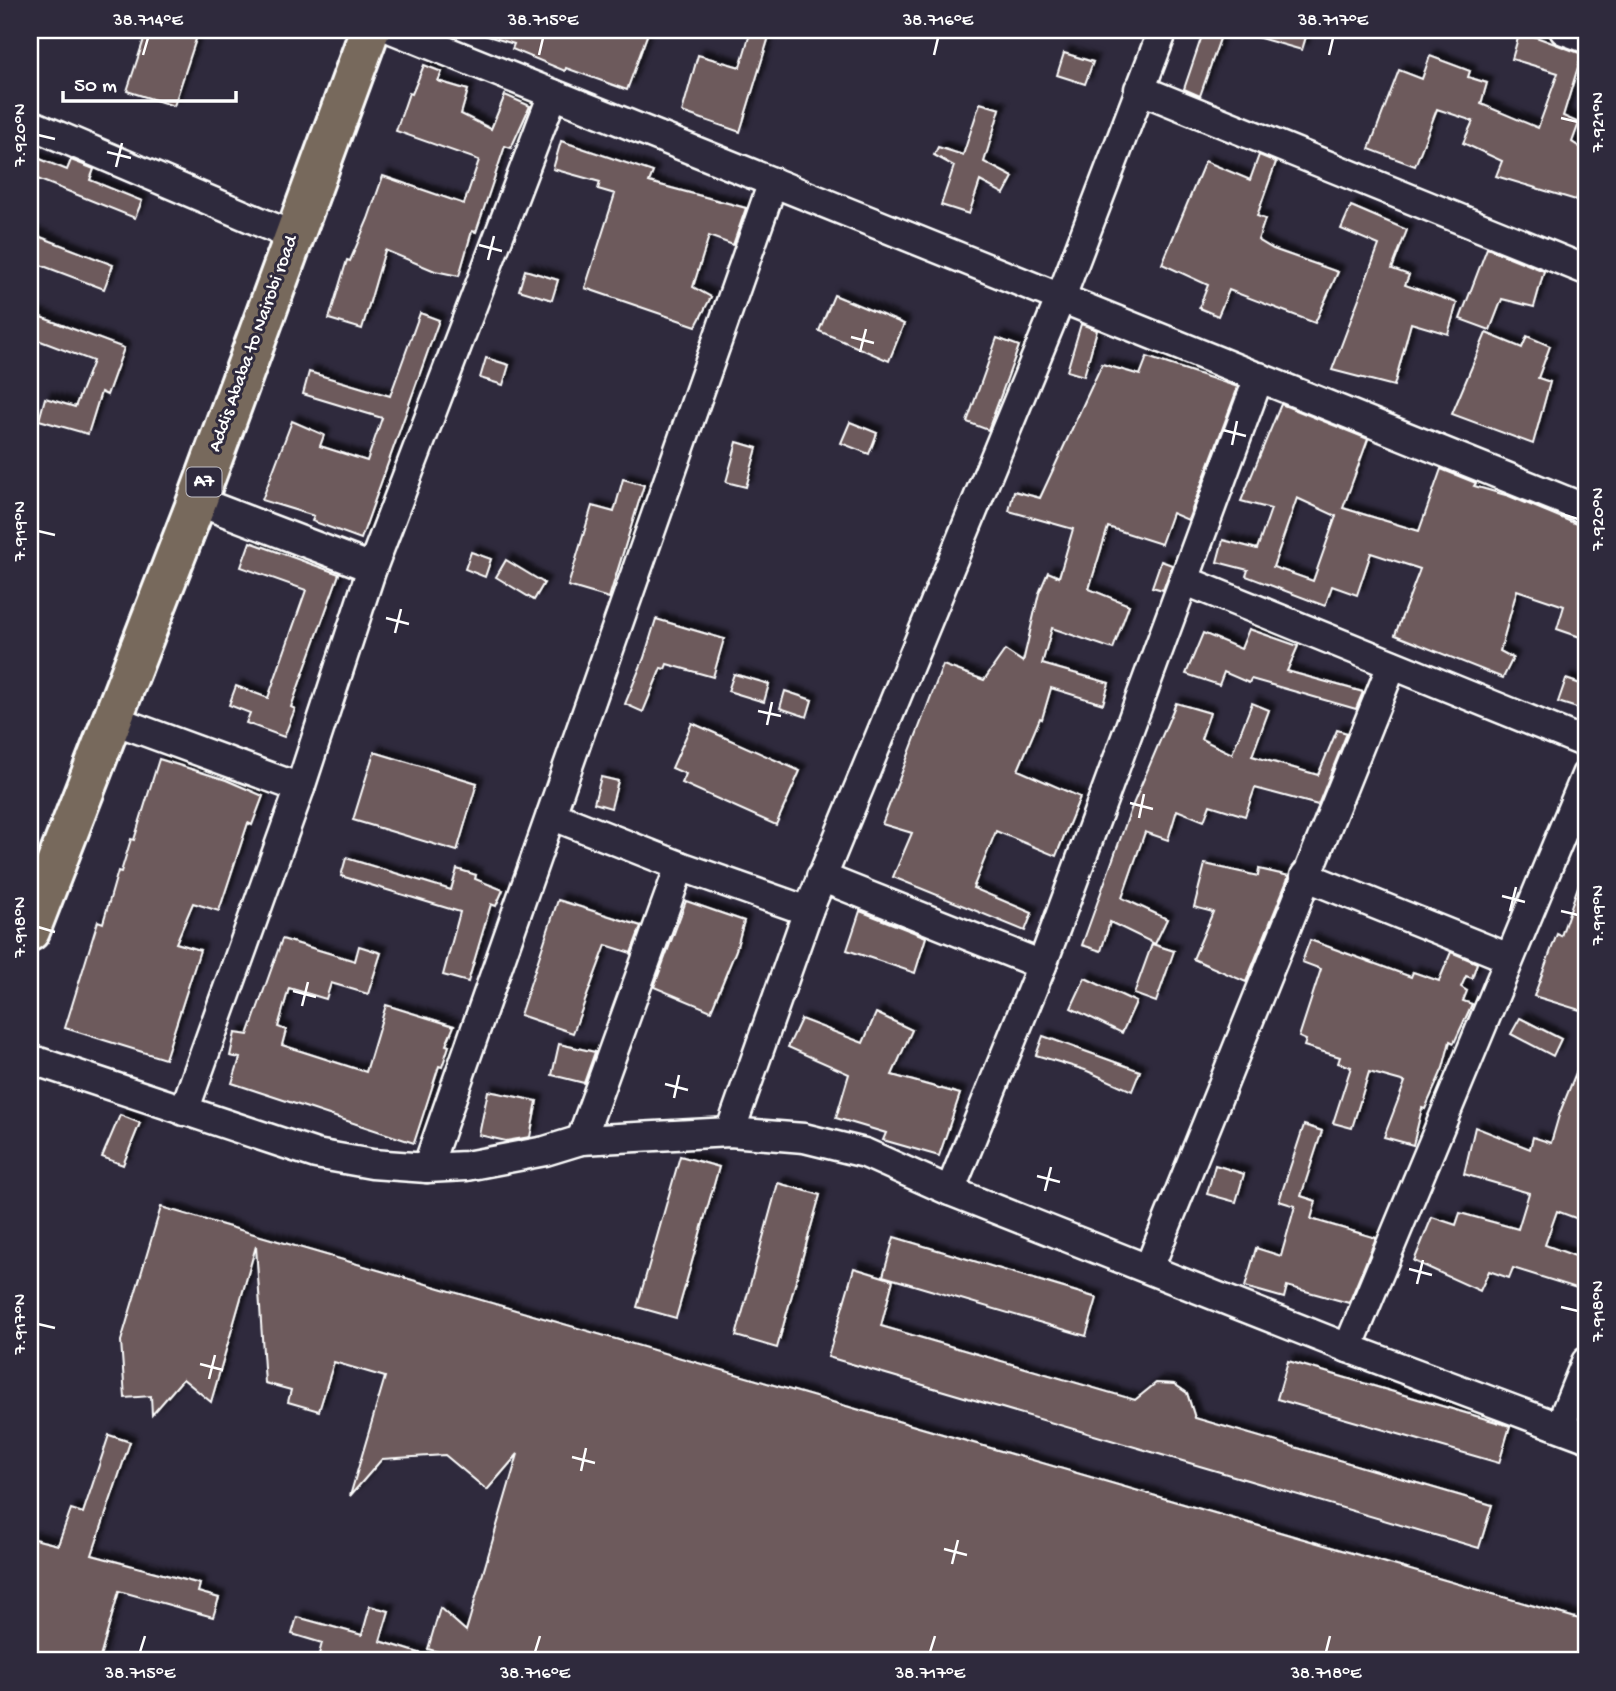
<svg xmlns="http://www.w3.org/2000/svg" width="1616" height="1691" font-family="'Gochi Hand',sans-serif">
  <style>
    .building { fill: #6d5a5b; stroke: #fff; stroke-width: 2; fill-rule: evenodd; filter: url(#shadow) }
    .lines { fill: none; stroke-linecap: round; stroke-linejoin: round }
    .minor-casing { stroke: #fff; stroke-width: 33 }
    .highway-casing { stroke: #fff; stroke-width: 44 }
    .minor { stroke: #2f2a3d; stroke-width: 28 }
    .highway { stroke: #77695c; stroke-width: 38 }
    .ticks { fill: none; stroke: #fff; stroke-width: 2.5 }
    .labels { text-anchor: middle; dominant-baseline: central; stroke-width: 6; stroke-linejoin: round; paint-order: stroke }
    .shield { fill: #2f2a3d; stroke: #c1bfc5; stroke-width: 2 }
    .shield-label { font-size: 18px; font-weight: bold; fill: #fff }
    .street-label { font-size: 19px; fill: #fff; stroke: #2f2a3d }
    .neatline { fill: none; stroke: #fff; stroke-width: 2.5 }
    .ticks-label { font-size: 18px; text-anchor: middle; fill: #fff }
  </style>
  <defs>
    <filter id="shadow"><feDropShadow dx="6" dy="-6" stdDeviation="2" flood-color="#0009"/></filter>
  </defs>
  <rect width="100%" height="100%" fill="#2f2a3d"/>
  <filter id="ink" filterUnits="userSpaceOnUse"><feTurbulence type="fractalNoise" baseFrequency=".0143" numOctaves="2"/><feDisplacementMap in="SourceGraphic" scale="14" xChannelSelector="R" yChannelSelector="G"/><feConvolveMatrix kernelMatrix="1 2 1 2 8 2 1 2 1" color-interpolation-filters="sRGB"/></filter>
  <g filter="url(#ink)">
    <g class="building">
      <path d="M 147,30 L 199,30 L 174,106 L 127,91 Z"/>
      <path d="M 481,30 L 649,30 L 627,90 L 566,68 L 565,71 L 512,49 L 514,44 L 481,34 Z"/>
      <path d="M 751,30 L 771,30 L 740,132 L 682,112 L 698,55 L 740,67 Z"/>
      <path d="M 1204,30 L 1223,30 L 1200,96 L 1184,89 Z"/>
      <path d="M 1249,30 L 1308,30 L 1302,50 L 1249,35 Z"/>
      <path d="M 1520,31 L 1582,54 L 1563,116 L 1579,123 L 1572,142 L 1586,151 L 1586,172 L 1576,200 L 1496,176 L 1502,161 L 1463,143 L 1473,121 L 1437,109 L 1415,166 L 1369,149 L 1399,70 L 1422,79 L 1430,56 L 1470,71 L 1468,77 L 1487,83 L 1481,104 L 1538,128 L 1558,73 L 1512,59 Z"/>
      <path d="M 1064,53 L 1093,62 L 1085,84 L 1057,75 Z"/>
      <path d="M 424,65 L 442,72 L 438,81 L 468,90 L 461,114 L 491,129 L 505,95 L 530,106 L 511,148 L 505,146 L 476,232 L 472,231 L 459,276 L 435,271 L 385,250 L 362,329 L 329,319 L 347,260 L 350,261 L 368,219 L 383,176 L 464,204 L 479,160 L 396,131 L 409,93 L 412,94 Z"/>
      <path d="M 980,103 L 1000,109 L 984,162 L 1013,177 L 1004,194 L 980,181 L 969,214 L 941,205 L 954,166 L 934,155 L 938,147 L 963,155 Z"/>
      <path d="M 561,141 L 653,172 L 649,182 L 746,208 L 733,245 L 709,236 L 693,287 L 711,297 L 696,326 L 585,288 L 615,194 L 598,189 L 600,182 L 553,169 Z"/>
      <path d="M 30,155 L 67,170 L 71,160 L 94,169 L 90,180 L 142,201 L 135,218 L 30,176 Z"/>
      <path d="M 1259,155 L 1276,162 L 1257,216 L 1265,219 L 1258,240 L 1273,249 L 1338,272 L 1315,323 L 1229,290 L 1218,316 L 1199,308 L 1208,285 L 1162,264 L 1205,161 L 1250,180 Z"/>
      <path d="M 1351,206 L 1407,230 L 1392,269 L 1409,275 L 1405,285 L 1457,303 L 1448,334 L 1411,323 L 1394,386 L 1332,370 L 1379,245 L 1341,229 Z"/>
      <path d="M 30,233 L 113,265 L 104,289 L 30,261 Z"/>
      <path d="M 1487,248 L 1544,271 L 1534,307 L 1502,299 L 1490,330 L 1460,319 Z"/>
      <path d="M 525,270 L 558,280 L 552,300 L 519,290 Z"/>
      <path d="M 834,295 L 904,324 L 889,361 L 819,331 Z"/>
      <path d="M 30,313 L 124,348 L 107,395 L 101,392 L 88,434 L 39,420 L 45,398 L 75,407 L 93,361 L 30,337 Z"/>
      <path d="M 420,313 L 439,320 L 361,539 L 312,521 L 314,516 L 262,500 L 292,421 L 324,435 L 320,446 L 367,461 L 382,418 L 303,394 L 309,372 L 390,396 Z"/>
      <path d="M 1081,324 L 1097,330 L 1084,376 L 1067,371 Z"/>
      <path d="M 1486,333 L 1522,348 L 1527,336 L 1550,346 L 1538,378 L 1550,382 L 1533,444 L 1452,414 Z"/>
      <path d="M 997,338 L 1019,346 L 988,430 L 967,422 Z"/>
      <path d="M 1147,357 L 1238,387 L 1188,520 L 1172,513 L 1161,544 L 1108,527 L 1089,589 L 1129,605 L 1113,649 L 1052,628 L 1042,664 L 1109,683 L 1103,704 L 1051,688 L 1042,719 L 1040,718 L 1018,770 L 1080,797 L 1056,856 L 996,831 L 973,888 L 1032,913 L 1025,931 L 893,877 L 912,833 L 882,824 L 943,665 L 984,680 L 1005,650 L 1023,662 L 1039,593 L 1048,572 L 1059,577 L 1073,529 L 1009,511 L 1014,491 L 1040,498 L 1102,364 L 1140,375 Z"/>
      <path d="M 486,358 L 509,365 L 503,385 L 480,378 Z"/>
      <path d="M 1281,404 L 1368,439 L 1343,508 L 1419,531 L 1441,469 L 1476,483 L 1474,486 L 1509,496 L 1586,528 L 1586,639 L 1557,629 L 1564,606 L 1517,590 L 1500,651 L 1513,658 L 1503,678 L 1395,635 L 1420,569 L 1371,553 L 1357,595 L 1332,586 L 1325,606 L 1246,576 L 1248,570 L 1217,562 L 1223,540 L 1257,549 L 1271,509 L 1241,501 ZM 1297,498 L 1336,516 L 1313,581 L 1273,567 Z"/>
      <path d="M 850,422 L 877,433 L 869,454 L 841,443 Z"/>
      <path d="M 737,442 L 757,448 L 746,487 L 726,482 Z"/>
      <path d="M 623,479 L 644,485 L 609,598 L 568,586 L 592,506 L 614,512 Z"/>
      <path d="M 250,542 L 339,574 L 291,707 L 295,709 L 284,737 L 246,723 L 250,713 L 229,705 L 236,686 L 268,698 L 306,590 L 241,567 Z"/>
      <path d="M 471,552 L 491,559 L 485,577 L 465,569 Z"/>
      <path d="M 506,560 L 544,583 L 534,600 L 496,577 Z"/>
      <path d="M 1161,561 L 1172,565 L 1163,590 L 1152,587 Z"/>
      <path d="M 656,619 L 724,639 L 713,677 L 667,664 L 665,669 L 661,668 L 643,712 L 625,704 L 644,658 Z"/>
      <path d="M 1249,629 L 1298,646 L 1287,671 L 1363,692 L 1356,709 L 1251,679 L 1249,683 L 1224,672 L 1219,685 L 1186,674 L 1203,633 L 1241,649 Z"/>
      <path d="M 734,674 L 769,684 L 764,702 L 728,691 Z"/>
      <path d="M 1566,679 L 1586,686 L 1586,711 L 1558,702 Z"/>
      <path d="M 785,691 L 812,700 L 807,717 L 780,708 Z"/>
      <path d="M 1176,703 L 1210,713 L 1201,739 L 1232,754 L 1252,703 L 1269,710 L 1252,756 L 1318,775 L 1337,730 L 1347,733 L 1318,805 L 1255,788 L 1245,816 L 1210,805 L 1204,821 L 1177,810 L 1168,840 L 1145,832 L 1122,898 L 1167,919 L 1155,944 L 1110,922 L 1101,951 L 1082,945 L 1131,809 Z"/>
      <path d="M 692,723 L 800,771 L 776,825 L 682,783 L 686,774 L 672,768 Z"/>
      <path d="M 374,752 L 477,783 L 457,851 L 353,820 Z"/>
      <path d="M 159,759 L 226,780 L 263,796 L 252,825 L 248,823 L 219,911 L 193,903 L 176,943 L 200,950 L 165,1059 L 65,1028 L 98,921 L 103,923 L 118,871 L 121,872 L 131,839 L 134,840 Z"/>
      <path d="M 601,777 L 618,781 L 611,808 L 594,803 Z"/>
      <path d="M 346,858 L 451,890 L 457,869 L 476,875 L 475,879 L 503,890 L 496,906 L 491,904 L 468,982 L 443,975 L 460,912 L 341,876 Z"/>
      <path d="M 1205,864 L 1258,876 L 1259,869 L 1289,876 L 1246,982 L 1193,959 L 1213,912 L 1194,907 Z"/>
      <path d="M 1583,872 L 1586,873 L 1586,1012 L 1534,996 L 1557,934 L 1561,936 Z"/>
      <path d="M 558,900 L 641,926 L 631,953 L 606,945 L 573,1033 L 520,1015 Z"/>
      <path d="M 686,901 L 744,921 L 736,950 L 711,1011 L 654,987 Z"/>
      <path d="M 860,911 L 926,937 L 915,973 L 847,950 Z"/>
      <path d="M 282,939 L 355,961 L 359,946 L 381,953 L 368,994 L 331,983 L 326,999 L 289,988 L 278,1027 L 286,1030 L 282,1045 L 366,1072 L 386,1005 L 454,1026 L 446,1045 L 449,1046 L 442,1067 L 439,1066 L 414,1143 L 232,1083 L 240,1058 L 230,1056 L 235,1033 L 248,1035 Z"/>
      <path d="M 1310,940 L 1411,977 L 1413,972 L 1439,981 L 1451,952 L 1477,963 L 1472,978 L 1466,976 L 1461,987 L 1467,991 L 1463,1001 L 1472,1004 L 1454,1043 L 1450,1041 L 1443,1068 L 1425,1109 L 1422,1108 L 1413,1145 L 1384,1137 L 1405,1082 L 1369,1072 L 1352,1128 L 1333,1123 L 1351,1067 L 1338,1063 L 1340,1057 L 1304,1046 L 1306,1040 L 1299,1037 L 1321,969 L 1302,962 Z"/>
      <path d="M 1152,944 L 1174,951 L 1156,1002 L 1134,994 Z"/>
      <path d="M 1085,978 L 1136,1002 L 1122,1033 L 1071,1008 Z"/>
      <path d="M 876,1013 L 912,1030 L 892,1075 L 960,1094 L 939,1156 L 883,1140 L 886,1133 L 836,1118 L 849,1074 L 788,1047 L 801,1019 L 863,1043 Z"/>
      <path d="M 1520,1018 L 1561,1039 L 1553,1056 L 1511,1034 Z"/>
      <path d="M 1043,1036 L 1140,1071 L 1132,1091 L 1085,1070 L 1036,1055 Z"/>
      <path d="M 559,1044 L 595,1052 L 584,1083 L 552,1075 Z"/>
      <path d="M 1586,1048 L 1586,1222 L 1557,1211 L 1545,1245 L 1586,1260 L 1586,1291 L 1513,1268 L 1509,1278 L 1489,1271 L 1480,1291 L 1414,1261 L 1432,1217 L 1456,1225 L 1460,1213 L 1518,1229 L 1529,1193 L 1464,1174 L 1475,1127 L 1530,1149 L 1533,1137 L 1551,1143 L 1560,1112 Z"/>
      <path d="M 488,1091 L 537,1101 L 530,1137 L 506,1141 L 479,1135 Z"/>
      <path d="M 120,1115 L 140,1123 L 123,1165 L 102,1157 Z"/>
      <path d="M 1304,1125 L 1322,1131 L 1301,1196 L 1316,1201 L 1311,1219 L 1376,1238 L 1349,1303 L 1287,1286 L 1284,1298 L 1245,1287 L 1256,1248 L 1281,1256 L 1295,1206 L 1279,1201 Z"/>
      <path d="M 680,1156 L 719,1167 L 676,1318 L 637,1307 Z"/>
      <path d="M 1215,1165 L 1244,1174 L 1236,1202 L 1207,1194 Z"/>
      <path d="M 778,1183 L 820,1195 L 777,1348 L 736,1336 Z"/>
      <path d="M 161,1207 L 1586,1621 L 1586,1661 L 469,1661 L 428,1649 L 440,1608 L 466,1631 L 518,1454 L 487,1490 L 445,1455 L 382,1459 L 350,1496 L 385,1377 L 334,1362 L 319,1411 L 288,1402 L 291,1390 L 265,1383 L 256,1246 L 211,1402 L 183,1379 L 152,1415 L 151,1396 L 125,1398 L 121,1341 Z"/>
      <path d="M 894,1237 L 1097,1298 L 1086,1336 L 883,1276 Z"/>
      <path d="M 854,1268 L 893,1280 L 881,1326 L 1135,1400 L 1156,1383 L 1174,1384 L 1187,1393 L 1195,1418 L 1492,1505 L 1479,1548 L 828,1357 Z"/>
      <path d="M 1288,1361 L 1510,1426 L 1499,1463 L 1277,1399 Z"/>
      <path d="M 109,1435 L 130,1442 L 92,1555 L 200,1584 L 198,1592 L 219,1598 L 213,1617 L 119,1591 L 99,1661 L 30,1661 L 30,1538 L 58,1545 L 71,1509 L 83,1513 Z"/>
      <path d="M 370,1606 L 389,1611 L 380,1641 L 429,1656 L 428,1661 L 345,1661 L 319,1654 L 322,1643 L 292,1634 L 297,1617 L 362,1635 Z"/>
    </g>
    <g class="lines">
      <defs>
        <g id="minor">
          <path d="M 394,30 L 1586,509"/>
          <path d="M 1564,30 L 1586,38"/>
          <path d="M 1139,89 L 1586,270"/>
          <path d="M 30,124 L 293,236"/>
          <path d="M 197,501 L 372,568"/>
          <path d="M 1186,581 L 1586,743"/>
          <path d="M 114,720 L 300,788"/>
          <path d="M 551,815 L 680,866 L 808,911"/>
          <path d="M 1305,876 L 1509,958"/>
          <path d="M 821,877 L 1042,965"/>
          <path d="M 30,1059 L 316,1154 L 372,1164 L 427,1168 L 466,1166 L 545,1151 L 581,1140 L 730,1132 L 804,1138 L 865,1153 L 950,1191 L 1348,1348 L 1586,1437"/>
          <path d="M 184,1111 L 300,788 L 372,568 L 553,94"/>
          <path d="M 730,1132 L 808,911 L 1061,297 L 1163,30"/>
          <path d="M 581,1140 L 680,866"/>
          <path d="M 427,1168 L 773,182"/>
          <path d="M 950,1191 L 1042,965 L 1259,377"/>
          <path d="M 1149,1268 L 1392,665"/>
          <path d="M 1348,1348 L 1586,775"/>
          <path d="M 1560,1426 L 1586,1362"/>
        </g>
        <path id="highway" d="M 30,931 L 197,501 L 370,30"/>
      </defs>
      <use href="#minor" class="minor-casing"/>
      <use href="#highway" class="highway-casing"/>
      <use href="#minor" class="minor"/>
      <use href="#highway" class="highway"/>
    </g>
  </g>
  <path class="ticks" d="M 143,55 L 148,38M 539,55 L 543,38M 934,55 L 938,38M 1329,55 L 1333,38M 1561,118 L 1578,122M 38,135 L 55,139M 107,152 L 131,158M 116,167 L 122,143M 479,245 L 502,251M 488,260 L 494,236M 851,337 L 874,343M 860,352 L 866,329M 1223,430 L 1246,436M 1232,445 L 1237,421M 1561,514 L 1578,519M 38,531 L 55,535M 386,618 L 409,624M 395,633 L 401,609M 758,711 L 781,716M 767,725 L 772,702M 1130,803 L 1153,809M 1139,818 L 1144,794M 1502,896 L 1525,902M 1510,911 L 1516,887M 1561,911 L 1578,915M 38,927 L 55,932M 293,991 L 316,997M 302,1006 L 308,982M 665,1084 L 688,1090M 674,1098 L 679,1075M 1037,1176 L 1060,1182M 1045,1191 L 1051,1167M 1409,1269 L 1432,1275M 1417,1284 L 1423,1260M 1561,1307 L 1578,1311M 38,1324 L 55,1328M 200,1364 L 223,1370M 209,1379 L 215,1355M 572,1457 L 595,1463M 581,1471 L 586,1448M 944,1549 L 967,1555M 952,1564 L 958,1540M 140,1652 L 145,1636M 535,1652 L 540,1636M 930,1652 L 935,1636M 1326,1652 L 1330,1636"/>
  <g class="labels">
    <rect class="shield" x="186.5" y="467.5" width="35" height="29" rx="5"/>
    <g class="shield-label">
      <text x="204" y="482">A7</text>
    </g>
    <g class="street-label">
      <text transform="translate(254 344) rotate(-70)">Addis Ababa to Nairobi road</text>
    </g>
  </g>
  <rect width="1616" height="1691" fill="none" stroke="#2f2a3d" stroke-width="77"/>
  <path d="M63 91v10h173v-10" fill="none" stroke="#ffffff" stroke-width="3.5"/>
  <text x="74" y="91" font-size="21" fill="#ffffff" stroke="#2f2a3d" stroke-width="5" paint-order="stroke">50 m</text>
  <rect x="38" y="38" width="1540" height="1614" class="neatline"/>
  <g class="ticks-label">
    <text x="148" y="25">38.714°E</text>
    <text x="543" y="25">38.715°E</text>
    <text x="938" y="25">38.716°E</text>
    <text x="1333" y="25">38.717°E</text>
    <text transform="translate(1597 122) rotate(-90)" y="6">7.921°N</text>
    <text transform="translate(19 135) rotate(-90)" y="6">7.920°N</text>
    <text transform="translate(1597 519) rotate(-90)" y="6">7.920°N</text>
    <text transform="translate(19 531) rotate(-90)" y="6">7.919°N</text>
    <text transform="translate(1597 915) rotate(-90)" y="6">7.919°N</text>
    <text transform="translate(19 927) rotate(-90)" y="6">7.918°N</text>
    <text transform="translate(1597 1311) rotate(-90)" y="6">7.918°N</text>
    <text transform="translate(19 1324) rotate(-90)" y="6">7.917°N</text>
    <text x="140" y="1678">38.715°E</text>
    <text x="535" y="1678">38.716°E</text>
    <text x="930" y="1678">38.717°E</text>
    <text x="1326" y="1678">38.718°E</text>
  </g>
</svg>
